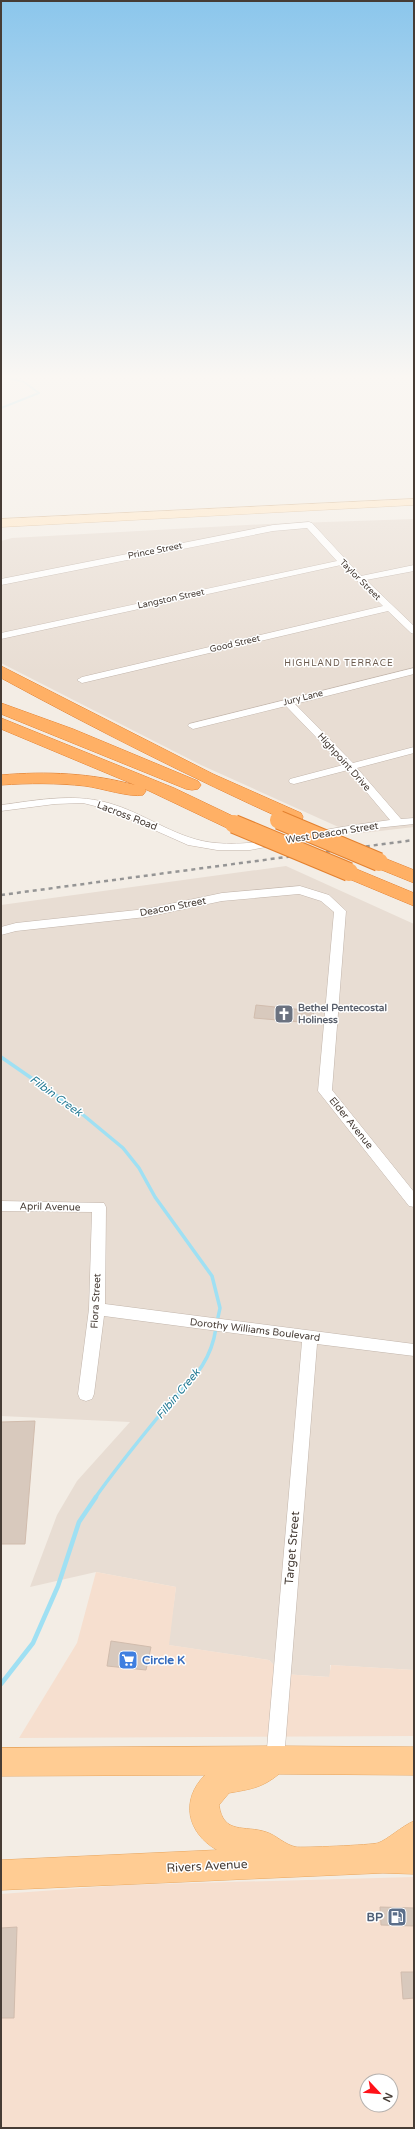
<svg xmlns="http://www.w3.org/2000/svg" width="415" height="2129" font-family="'Varela Round',sans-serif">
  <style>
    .residential { fill: #e8ddd3 }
    .commercial { fill: #f6dfcf; fill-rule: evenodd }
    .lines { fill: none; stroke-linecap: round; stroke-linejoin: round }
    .stream-far2 { stroke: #9fe0f3; stroke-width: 2 }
    .stream-far1 { stroke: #9fe0f3; stroke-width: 3.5 }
    .stream { stroke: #9fe0f3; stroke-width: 4.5 }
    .building { fill: #d8c9bd; stroke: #d1bcad }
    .street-casing { stroke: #c2b5ab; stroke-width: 1 }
    .secondary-casing { stroke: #d9ba95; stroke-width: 1 }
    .primary-casing { stroke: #e8a65f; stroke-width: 1 }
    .highway-casing { stroke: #e3802f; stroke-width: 1 }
    .street { fill: #fff; fill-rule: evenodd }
    .secondary { fill: #ffe6c4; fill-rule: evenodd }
    .primary { fill: #ffcc93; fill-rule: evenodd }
    .highway { fill: #ffb065; fill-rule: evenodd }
    .rail { stroke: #959595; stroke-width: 2.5; stroke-dasharray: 4 4; stroke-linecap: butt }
    .highway-bridge-casing { stroke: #e3802f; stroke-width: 20; stroke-linecap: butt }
    .highway-bridge { stroke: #ffb065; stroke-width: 18 }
    .labels { text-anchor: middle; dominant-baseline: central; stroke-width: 3; stroke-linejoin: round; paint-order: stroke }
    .far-street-label { font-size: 9px; fill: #463c35; stroke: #fff }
    .far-neighbourhood-label { font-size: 9px; letter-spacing: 1px; fill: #69584b; stroke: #fff }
    .street-label { font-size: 10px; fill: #463c35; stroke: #fff }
    .worship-label { font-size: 10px; font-weight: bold; fill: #5b616d; stroke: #fff; text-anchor: start }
    .water-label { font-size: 11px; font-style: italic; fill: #257b95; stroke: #fff }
    .near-street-label { font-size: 12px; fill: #463c35; stroke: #fff }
    .near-shop-label { font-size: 12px; font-weight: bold; fill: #366cbe; stroke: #fff; text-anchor: start }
    .near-service-label { font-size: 12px; font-weight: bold; fill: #4e5e75; stroke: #fff; text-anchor: end }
  </style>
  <rect width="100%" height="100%" fill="#f3ede5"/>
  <g class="residential">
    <path d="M 414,519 L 414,827 L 354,834 L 201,765 L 1,663 L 1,541 L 12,538 L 267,524 Z"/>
    <path d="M 286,866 L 414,924 L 414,1670 L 330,1665 L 330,1677 L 282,1674 L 269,1660 L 168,1645 L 176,1587 L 96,1572 L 30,1587 L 57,1515 L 77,1481 L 130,1422 L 1,1416 L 1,905 Z"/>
  </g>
  <g class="commercial">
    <path d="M 96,1572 L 176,1587 L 169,1645 L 269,1660 L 282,1674 L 329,1677 L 331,1665 L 414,1670 L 414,1736 L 19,1738 L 77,1643 Z"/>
    <path d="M 414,1877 L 414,2128 L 1,2128 L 1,1894 L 124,1885 ZM 367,2081 L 391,2081 L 391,2105 L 367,2105 Z"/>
  </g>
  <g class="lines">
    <g class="stream-far2">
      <path d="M 1,376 L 24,382 L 39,393"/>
      <path d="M 1,408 L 39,393"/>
    </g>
    <g class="stream-far1">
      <path d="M 1,1057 L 76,1109 L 123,1148 L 139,1168 L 155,1197 L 212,1276 L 220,1308 L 217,1322"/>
      <path d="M 95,1498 C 116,1468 140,1439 163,1411 C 187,1383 210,1368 216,1328"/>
    </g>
    <path class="stream" d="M 1,1684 L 33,1643 L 58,1586 L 79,1522 L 96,1497"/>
  </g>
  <g class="building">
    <path d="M 256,1005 L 314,1011 L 312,1023 L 254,1018 Z"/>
    <path d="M 35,1421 L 25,1544 L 1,1544 L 1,1422 Z"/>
    <path d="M 111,1641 L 151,1647 L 146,1670 L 107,1666 Z"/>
    <path d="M 380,1907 L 414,1908 L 414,1926 L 381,1925 Z"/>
    <path d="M 17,1927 L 14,2018 L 1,2018 L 1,1928 Z"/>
    <path d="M 401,1972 L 414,1972 L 414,1998 L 403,1999 Z"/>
  </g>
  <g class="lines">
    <defs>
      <g id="street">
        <path d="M 309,522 L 312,523 L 361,576 L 414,565 L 414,571 L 366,580 L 414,626 L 414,634 L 411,633 L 388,611 L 82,683 L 77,680 L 82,677 L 383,606 L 341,565 L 1,639 L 1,633 L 337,561 L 307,528 L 273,531 L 1,585 L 1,579 L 273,525 Z"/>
        <path d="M 414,668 L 414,674 L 295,704 L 353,763 L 414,747 L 414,753 L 357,768 L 401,819 L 414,818 L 414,824 L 357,830 L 250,850 L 217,850 L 188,845 L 107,809 L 83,803 L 55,804 L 1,811 L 1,805 C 39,800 77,792 115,805 C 149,816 179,840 216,843 C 244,846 270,840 297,835 C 328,829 359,824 390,820 L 348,770 L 294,784 L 290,783 L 289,781 L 290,779 L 343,765 L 286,706 L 193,729 L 188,726 L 189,724 Z"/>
        <path d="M 300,886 L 329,895 L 346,911 L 332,1090 L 414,1192 L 414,1207 L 409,1206 L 318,1091 L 334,912 L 321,901 L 299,894 L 222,901 L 146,917 L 16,931 L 1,935 L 1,927 L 16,923 L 146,909 L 222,893 Z"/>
        <path d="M 1,1201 L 104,1203 L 106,1207 L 105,1304 L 414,1344 L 414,1356 L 317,1344 L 284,1760 L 282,1767 L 275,1769 L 268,1767 L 266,1760 L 302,1342 L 104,1316 L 94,1394 L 92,1399 L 86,1401 L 80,1399 L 78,1394 L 89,1309 L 92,1212 L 1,1211 Z"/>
      </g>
      <path id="secondary" d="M 414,499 L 414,505 L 1,527 L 1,519 Z"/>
      <path id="primary" d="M 275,1746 L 414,1747 L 414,1775 L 279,1774 C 262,1788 251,1789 229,1793 L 219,1805 C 223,1835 245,1825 266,1832 C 276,1835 285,1845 296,1847 C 301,1848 372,1845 378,1843 C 387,1840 402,1826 414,1821 L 414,1874 L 383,1873 L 1,1890 L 1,1860 L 217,1850 C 187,1833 180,1800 205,1775 L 1,1776 L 1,1748 Z"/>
      <g id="highway">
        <path d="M 1,666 L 213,774 L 301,813 L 303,817 L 301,821 L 294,823 L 287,821 C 190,777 95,729 1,678 Z"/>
        <path d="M 1,703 L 73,729 L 198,781 L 201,785 L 198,789 L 192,790 L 186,789 L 1,714 Z"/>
        <path d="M 1,718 L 174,788 L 241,820 L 243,824 L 241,828 L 234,830 L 227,828 L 145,789 L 146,791 L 143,795 C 131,798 101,788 85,786 C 57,783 29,783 1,785 L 1,775 C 47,771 91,773 135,785 L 1,729 Z"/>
        <path d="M 379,856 L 414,870 L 414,883 L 372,866 L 369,862 L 372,858 Z"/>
        <path d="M 349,866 L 414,893 L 414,906 L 342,876 L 339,872 L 342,868 Z"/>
      </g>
    </defs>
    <use href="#street" class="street-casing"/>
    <use href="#secondary" class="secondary-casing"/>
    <use href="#primary" class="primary-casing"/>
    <use href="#highway" class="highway-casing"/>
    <use href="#street" class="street"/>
    <use href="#secondary" class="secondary"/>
    <use href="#primary" class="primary"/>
    <use href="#highway" class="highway"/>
    <path class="rail" d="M 1,895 L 414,840"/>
    <defs>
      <g id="highway-bridge">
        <path d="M 279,820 L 379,862"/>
        <path d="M 234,824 L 349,872"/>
      </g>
    </defs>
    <use href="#highway-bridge" class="highway-bridge-casing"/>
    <use href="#highway-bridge" class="highway-bridge"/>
  </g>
  <linearGradient id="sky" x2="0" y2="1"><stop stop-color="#8bc6ec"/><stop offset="0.56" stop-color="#faf7f3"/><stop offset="1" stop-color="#faf7f3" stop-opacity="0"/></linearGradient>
  <rect width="415" height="673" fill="url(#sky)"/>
  <defs>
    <symbol id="church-square" viewBox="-11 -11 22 22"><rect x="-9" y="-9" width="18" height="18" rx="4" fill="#6b7280" stroke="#fff"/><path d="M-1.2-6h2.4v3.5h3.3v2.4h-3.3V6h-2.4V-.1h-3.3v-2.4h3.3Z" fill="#fff"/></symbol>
    <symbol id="supermarket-square" viewBox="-11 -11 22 22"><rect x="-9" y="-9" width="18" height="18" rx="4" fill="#3f7fe0" stroke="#fff"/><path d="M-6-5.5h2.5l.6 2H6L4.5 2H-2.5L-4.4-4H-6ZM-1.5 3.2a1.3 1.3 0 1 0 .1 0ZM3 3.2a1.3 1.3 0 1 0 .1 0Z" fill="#fff"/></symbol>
    <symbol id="fuel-square" viewBox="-11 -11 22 22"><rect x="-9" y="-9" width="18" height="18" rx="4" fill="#5c6f8a" stroke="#fff"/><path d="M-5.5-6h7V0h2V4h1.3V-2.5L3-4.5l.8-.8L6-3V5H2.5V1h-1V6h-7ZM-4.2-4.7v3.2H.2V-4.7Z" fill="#fff"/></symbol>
  </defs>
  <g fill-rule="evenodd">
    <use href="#church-square" x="273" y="1003" width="22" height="22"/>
    <use href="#supermarket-square" x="117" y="1649" width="22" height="22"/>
    <use href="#fuel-square" x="386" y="1906" width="22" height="22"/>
  </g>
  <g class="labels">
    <g class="far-street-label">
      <text transform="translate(155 551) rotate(-11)">Prince Street</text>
      <text transform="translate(360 580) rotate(45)">Taylor Street</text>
      <text transform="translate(171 599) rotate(-12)">Langston Street</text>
      <text transform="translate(235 644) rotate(-13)">Good Street</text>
      <text transform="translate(303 698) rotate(-14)">Jury Lane</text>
    </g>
    <g class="far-neighbourhood-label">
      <text x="339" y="663">HIGHLAND TERRACE</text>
    </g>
    <g class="street-label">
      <text transform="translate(344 762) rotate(48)">Highpoint Drive</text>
      <text transform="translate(127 816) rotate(21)">Lacross Road</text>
      <text transform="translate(332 833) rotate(-9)">West Deacon Street</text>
      <text transform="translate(173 907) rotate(-11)">Deacon Street</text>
      <text transform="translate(351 1123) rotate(51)">Elder Avenue</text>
      <text transform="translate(50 1207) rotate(1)">April Avenue</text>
      <text transform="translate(96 1301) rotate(-87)">Flora Street</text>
      <text transform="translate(255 1330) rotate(7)">Dorothy Williams Boulevard</text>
    </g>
    <g class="worship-label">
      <text x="298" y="1008">Bethel Pentecostal<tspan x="298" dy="12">Holiness</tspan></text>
    </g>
    <g class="water-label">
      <text transform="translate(56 1096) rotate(36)">Filbin Creek</text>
      <text transform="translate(178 1394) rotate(-50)">Filbin Creek</text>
    </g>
    <g class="near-street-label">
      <text transform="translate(292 1548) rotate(-85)">Target Street</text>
      <text transform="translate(207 1866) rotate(-3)">Rivers Avenue</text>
    </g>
    <g class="near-shop-label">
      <text x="142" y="1660">Circle K</text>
    </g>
    <g class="near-service-label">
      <text x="383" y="1917">BP</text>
    </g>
  </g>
  <rect width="415" height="2129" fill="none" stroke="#463c35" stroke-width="4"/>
  <g transform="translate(379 2093) rotate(116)"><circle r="19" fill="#ffffff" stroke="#b5b1ae"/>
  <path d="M0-3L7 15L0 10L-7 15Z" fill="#ff1118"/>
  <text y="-6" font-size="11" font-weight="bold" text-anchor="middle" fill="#463c35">N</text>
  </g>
</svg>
